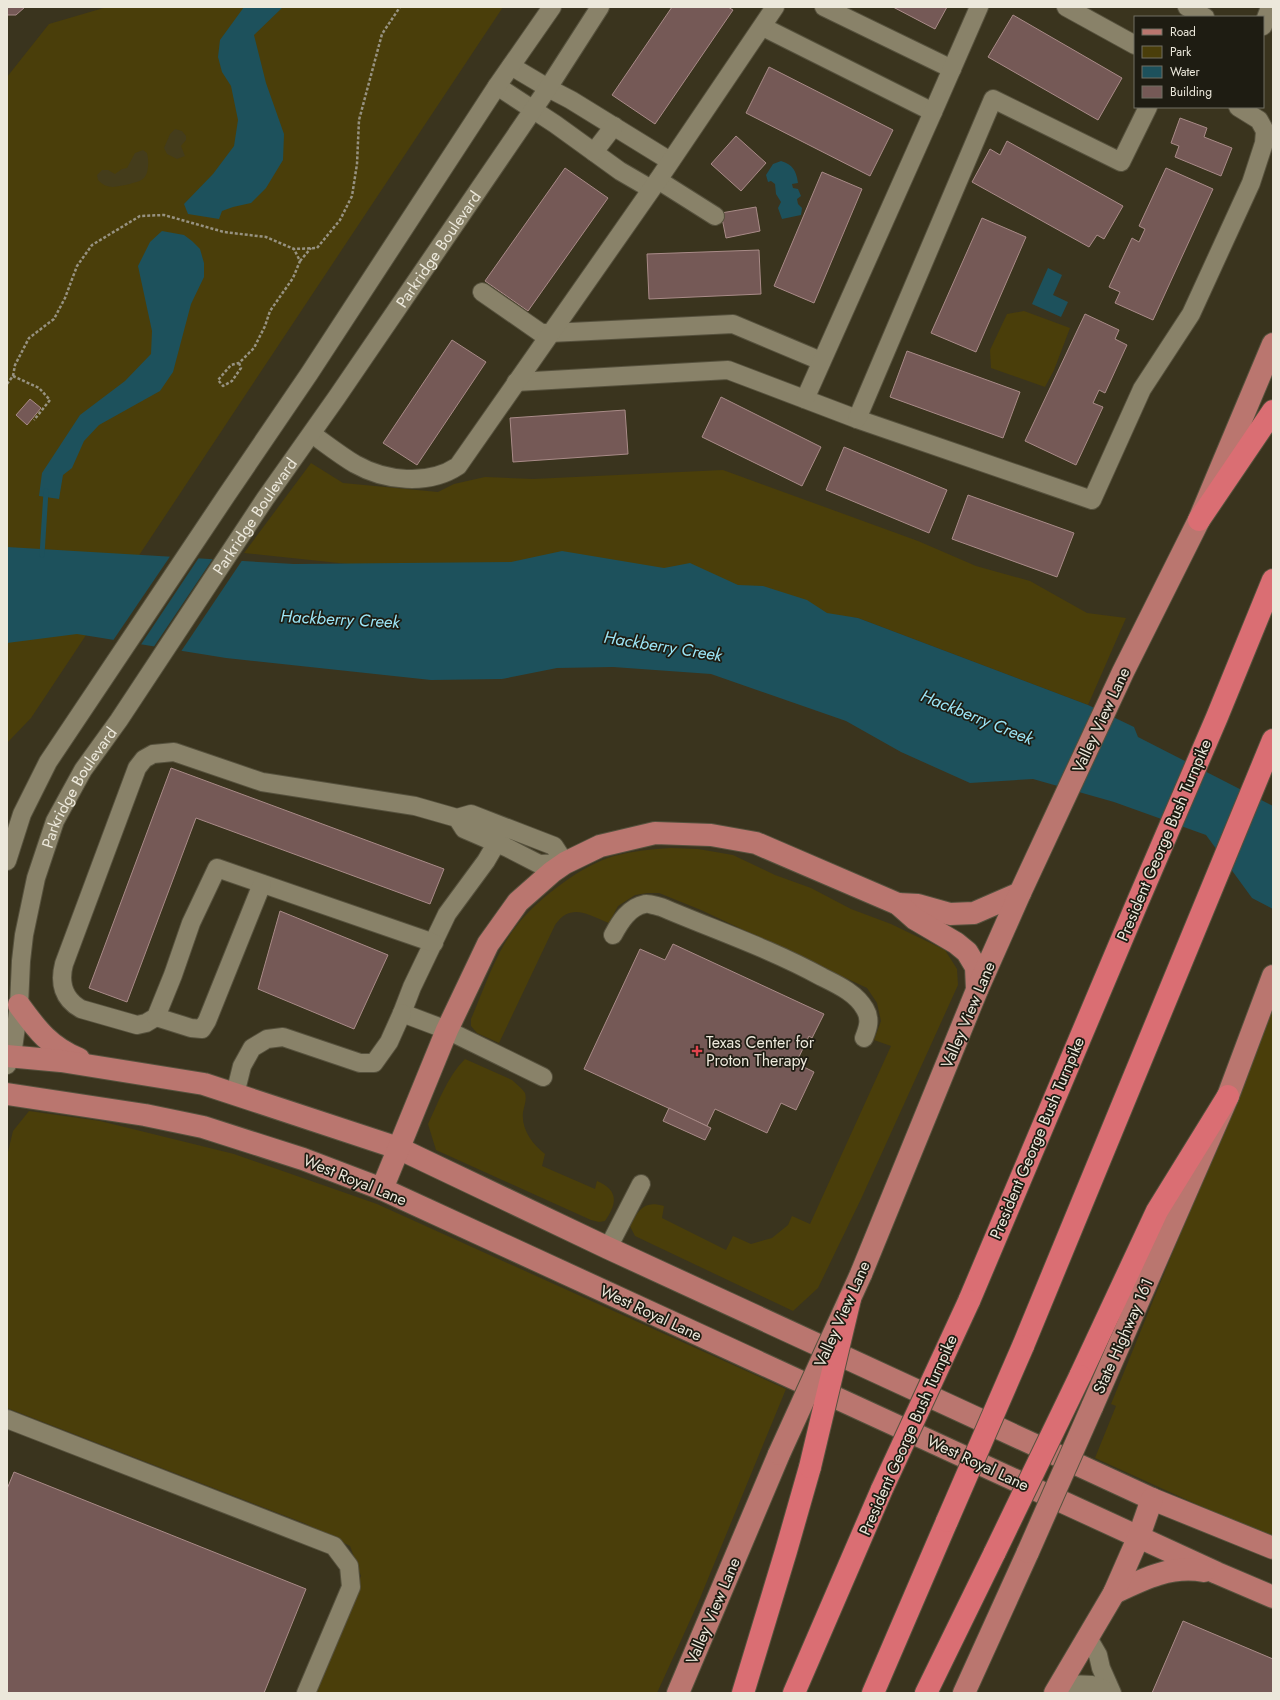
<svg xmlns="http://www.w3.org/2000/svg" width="1280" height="1700" font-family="Jost,sans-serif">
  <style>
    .green { fill: #4a3e0a }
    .sand { fill: #443c1b }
    .water { fill: #1d515c }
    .pier { fill: #3a341e }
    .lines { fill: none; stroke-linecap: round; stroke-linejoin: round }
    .stream { stroke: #1d515c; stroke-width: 5 }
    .building { fill: #755956; stroke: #a98b88 }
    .minor-casing { stroke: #56513d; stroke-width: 20 }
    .major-casing { stroke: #56513d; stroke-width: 24 }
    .highway-casing { stroke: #56513d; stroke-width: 24 }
    .path { stroke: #979281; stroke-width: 2.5; stroke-dasharray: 3 2; stroke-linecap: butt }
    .minor { stroke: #898269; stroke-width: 18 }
    .major { stroke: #ba766f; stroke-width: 22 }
    .highway { stroke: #da6e73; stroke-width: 22 }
    .major-bridge-casing { stroke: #56513d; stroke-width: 24; stroke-linecap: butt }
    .highway-bridge-casing { stroke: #56513d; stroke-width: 24; stroke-linecap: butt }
    .major-bridge { stroke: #ba766f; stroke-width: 22 }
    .highway-bridge { stroke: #da6e73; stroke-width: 22 }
    .health-dot { fill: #e0444e; stroke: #1e1c12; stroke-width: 1.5 }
    .labels { text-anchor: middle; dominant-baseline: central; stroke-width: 3.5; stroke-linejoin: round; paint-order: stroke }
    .street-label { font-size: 16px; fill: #ece8db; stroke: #1e1c12 }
    .poi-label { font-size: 16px; fill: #ece8db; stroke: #1e1c12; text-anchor: start }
    .water-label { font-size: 17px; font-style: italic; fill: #9ce5f6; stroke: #1e1c12 }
  </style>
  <rect width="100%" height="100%" fill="#3a341e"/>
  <g class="green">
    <path d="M 107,7 L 503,7 L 31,718 L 7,743 L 7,77 L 49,24 Z"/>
    <path d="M 1024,311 L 1070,328 L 1054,370 L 1045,387 L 991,368 L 990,350 L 1007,314 Z"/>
    <path d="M 311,463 L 343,483 L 438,492 L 454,484 L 485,477 L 533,479 L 723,470 L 918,541 L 976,566 L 1030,581 L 1087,613 L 1126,618 L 1088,705 L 858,618 L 244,553 Z"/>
    <path d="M 671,848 L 698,849 L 733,855 L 775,875 L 811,888 L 851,909 L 891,924 L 945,950 L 957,969 L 958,985 L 861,1199 L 818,1288 L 793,1311 L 635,1236 L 630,1226 C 639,1209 644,1200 664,1206 L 662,1218 L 726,1250 L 733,1236 L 751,1244 L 772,1238 L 788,1225 L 792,1216 L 810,1224 L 891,1046 L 874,1040 L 881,1021 L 877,1003 L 867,988 L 701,910 L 659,893 L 647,893 L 635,895 L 618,906 L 609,923 C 588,915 571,902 555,925 L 499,1043 L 477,1033 L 471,1026 L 471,1019 C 484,989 497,949 518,924 C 539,898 582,865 614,856 C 633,851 652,849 671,848 Z"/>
    <path d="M 1273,1006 L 1273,1539 L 1095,1458 L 1116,1406 L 1111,1404 Z"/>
    <path d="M 465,1059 L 512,1080 C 516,1084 522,1088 525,1093 C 527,1100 524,1106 523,1112 C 521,1129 532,1144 545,1154 L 542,1166 L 595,1189 L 597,1181 C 619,1190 617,1204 605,1221 L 599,1222 L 591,1220 L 436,1150 L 428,1124 C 439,1101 447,1077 465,1059 Z"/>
    <path d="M 29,1111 L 100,1121 L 234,1154 L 377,1204 L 786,1389 L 698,1603 L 657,1693 L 313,1693 L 361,1576 L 350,1546 L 304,1523 L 7,1408 L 7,1156 L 13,1131 Z"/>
  </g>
  <g class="sand">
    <path d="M 175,129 L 182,131 L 186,136 L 186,140 L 181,146 L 185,156 L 177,159 L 167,154 L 164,148 L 170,134 Z"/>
    <path d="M 143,150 L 147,153 C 149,160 149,173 144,178 C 140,182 135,182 130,184 C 118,186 108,191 98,180 L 97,175 L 102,170 L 108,170 L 115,174 L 122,169 L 127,168 L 135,153 Z"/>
  </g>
  <g class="water">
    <path d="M 244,7 L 283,7 L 254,35 L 266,83 L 284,134 L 283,160 L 266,188 L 251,203 L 233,207 L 222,211 L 219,219 L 188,214 L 184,204 L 213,174 L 234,146 L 238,120 L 231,86 L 222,72 L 218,57 L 220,40 Z"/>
    <path d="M 781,161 C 793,165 796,170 798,183 L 792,184 L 793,188 L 798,189 L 801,196 L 797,199 L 798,204 L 802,208 L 801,215 L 782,219 L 778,208 L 781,202 L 776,194 L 775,184 L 771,181 L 768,182 L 766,175 L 773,164 Z"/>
    <path d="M 162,231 L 184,235 L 192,241 L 200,249 L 204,263 L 204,277 L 191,304 L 173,372 L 160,391 L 99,425 L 84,441 L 72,468 L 63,475 L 59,499 L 39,496 L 42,473 L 80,415 L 125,381 L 151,354 L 152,331 L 138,266 L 150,242 Z"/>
    <path d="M 1048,268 L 1062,275 L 1053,295 L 1068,302 L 1061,317 L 1032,304 Z"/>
    <path d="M 7,547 L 294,564 L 511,562 L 562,551 L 664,568 L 690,563 L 738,585 L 763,586 L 807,600 L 827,613 L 858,618 L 1088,705 L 1134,727 L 1138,737 L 1273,806 L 1273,909 L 1252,898 L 1206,835 L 1114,802 L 1033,779 L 970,783 L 901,752 L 846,721 L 711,674 L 613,667 L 557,668 L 502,679 L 431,680 L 226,658 L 77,634 L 7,643 Z"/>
  </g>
  <g class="pier">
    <path d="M 171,555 L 200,556 L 140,646 L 112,642 Z"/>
    <path d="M 214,557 L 243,559 L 180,653 L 153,648 Z"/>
  </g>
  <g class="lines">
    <path class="stream" d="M 42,555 L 46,491"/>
  </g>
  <g class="building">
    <path d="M 7,7 L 25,7 L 16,15 L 7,15 Z"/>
    <path d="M 672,7 L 728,7 L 733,10 L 655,124 L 612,95 Z"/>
    <path d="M 893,7 L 947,7 L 935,29 Z"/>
    <path d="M 1013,15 L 1122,78 L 1098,120 L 988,57 Z"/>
    <path d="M 769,67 L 893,130 L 870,176 L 746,113 Z"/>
    <path d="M 1180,118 L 1207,128 L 1204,137 L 1232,148 L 1221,176 L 1175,157 L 1179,146 L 1171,143 Z"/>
    <path d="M 736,136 L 766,163 L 741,191 L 711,164 Z"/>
    <path d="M 1007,141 L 1123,206 L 1104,239 L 1097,235 L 1089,247 L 972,182 L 990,149 L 1000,155 Z"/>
    <path d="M 565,168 L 608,198 L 528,311 L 485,281 Z"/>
    <path d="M 1166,168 L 1213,189 L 1153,320 L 1115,303 L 1120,292 L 1109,287 L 1132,238 L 1139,242 L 1145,229 L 1139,226 Z"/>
    <path d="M 822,172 L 862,189 L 814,303 L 774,286 Z"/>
    <path d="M 756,207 L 760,231 L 726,238 L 721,213 Z"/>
    <path d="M 982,218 L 1026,237 L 976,352 L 931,333 Z"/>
    <path d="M 759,250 L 761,294 L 649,299 L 647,254 Z"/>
    <path d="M 1085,314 L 1119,330 L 1115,339 L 1127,345 L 1105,393 L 1099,390 L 1093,403 L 1103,407 L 1076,465 L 1025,441 Z"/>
    <path d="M 452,340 L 486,362 L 417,465 L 383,443 Z"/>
    <path d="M 907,351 L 1020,392 L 1003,438 L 890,397 Z"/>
    <path d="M 721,397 L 821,447 L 802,486 L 702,437 Z"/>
    <path d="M 30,399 L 41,408 L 27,425 L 16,415 Z"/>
    <path d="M 625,410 L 628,454 L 513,462 L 510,418 Z"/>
    <path d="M 844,447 L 947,490 L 929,533 L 826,490 Z"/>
    <path d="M 968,495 L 1074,533 L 1057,577 L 952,539 Z"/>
    <path d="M 171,768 L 444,869 L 430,904 L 196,818 L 127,1002 L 89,988 Z"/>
    <path d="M 280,911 L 388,955 L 354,1029 L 258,989 Z"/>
    <path d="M 673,944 L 824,1014 L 812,1038 L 809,1036 L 796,1063 L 814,1072 L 796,1110 L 781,1103 L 767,1133 L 715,1109 L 707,1126 L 584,1069 L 640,949 L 665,960 Z"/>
    <path d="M 669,1108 L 711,1128 L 705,1140 L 663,1121 Z"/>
    <path d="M 14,1472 L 306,1589 L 264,1693 L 7,1693 L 7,1489 Z"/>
    <path d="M 1183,1621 L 1273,1659 L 1273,1693 L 1152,1693 Z"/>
  </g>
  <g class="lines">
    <defs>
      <g id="minor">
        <path d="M 824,7 L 952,69"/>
        <path d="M 1066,7 L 1135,45"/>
        <path d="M 1187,7 L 1205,17"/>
        <path d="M 1263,26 L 1270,7"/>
        <path d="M 763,27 L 933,112"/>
        <path d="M 511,66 L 548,88 L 571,100 L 670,161"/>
        <path d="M 497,86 L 555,124 L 620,171 L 651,189"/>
        <path d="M 594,152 L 614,126"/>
        <path d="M 658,180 L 715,216"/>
        <path d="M 482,292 L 541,333 L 550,333 L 733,324 L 821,361"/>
        <path d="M 516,382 L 728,370 L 857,419 L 1092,500 L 1142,389 L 1191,314 L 1251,183 L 1264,143 L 1265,131 L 1259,120 L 1238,107"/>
        <path d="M 805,399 L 933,112 L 979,7"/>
        <path d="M 857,419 L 993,99 L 1121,162 L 1148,107"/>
        <path d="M 312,434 C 326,444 340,455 355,464 C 385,481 428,486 458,466 L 658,180 L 775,7"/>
        <path d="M 503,832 L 486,861 L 447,914 L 412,987 L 402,1013 L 447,1030 L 543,1077"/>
        <path d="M 7,861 L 22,814 L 48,762 L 226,496 L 309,374 L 497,86 L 552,7"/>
        <path d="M 613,935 C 620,922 629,907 645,904 C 649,903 656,906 661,907 C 715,930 771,949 822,977 C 838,985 856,993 865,1009 C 871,1019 868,1028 864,1038"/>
        <path d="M 434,943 L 217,868 L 191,923 L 173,975 L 156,1017 L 146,1023 L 137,1025 L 81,1009 C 63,999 59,983 64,964 L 137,768 L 144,759 L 153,754 L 174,752 L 262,782 L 415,806 L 457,818 L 471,814 L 554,846 L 565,863 L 539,864 L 508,848 L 464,829 L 457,818"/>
        <path d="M 156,1017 L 191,1028 L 202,1029 L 207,1021 L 262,884"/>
        <path id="s1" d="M 7,1065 L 12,1056 L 19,1005 L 21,961 L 24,935 L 36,878 L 55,821 L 83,770 L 119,720 L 265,499 L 337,397 L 548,88 L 600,7"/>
        <path d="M 235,1094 L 242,1066 L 252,1048 L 267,1039 L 283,1037 L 360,1063 L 374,1063 L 389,1042 L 402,1013"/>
        <path d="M 608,1248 L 641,1184"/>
        <path d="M 7,1419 L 334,1546 L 349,1566 L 351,1587 L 306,1693"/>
        <path d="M 1087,1636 L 1098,1655 L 1101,1668 L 1112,1693"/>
        <path d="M 1060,1685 C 1077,1685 1097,1681 1109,1693"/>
      </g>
      <g id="major">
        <path d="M 898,904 L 918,905 L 950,914 L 974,913 L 1020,893"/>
        <path d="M 19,1005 C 37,1030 50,1047 79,1059"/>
        <path d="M 7,1056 L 61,1061 L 204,1084 L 398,1148 L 608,1248 L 1152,1499 L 1273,1548"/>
        <path d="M 7,1094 L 145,1115 L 203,1127 L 303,1159 L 382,1189 L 1217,1573 L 1273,1597"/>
        <path d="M 382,1189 L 447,1030 L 488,944 L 518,902 L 552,872 L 565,863 L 600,846 L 655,833 L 711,835 L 756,843 L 898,904 L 915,919 L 956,943 L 967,952 L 976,967 L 977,990"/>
        <path d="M 861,1274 L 977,990 L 1020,893 L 1123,672 L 1199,520 L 1273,344"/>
        <path d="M 1092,1407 L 1228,1096 L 1273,976"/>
        <path d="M 1114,1593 C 1143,1579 1171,1565 1204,1571"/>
        <path d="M 678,1693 L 779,1454"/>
        <path d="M 964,1693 L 1028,1552"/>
        <path d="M 1055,1693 L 1114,1593 L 1139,1536 L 1152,1499"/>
      </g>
      <g id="highway">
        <path d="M 1199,520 L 1273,411"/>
        <path d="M 969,1301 L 1138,901 L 1217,717 L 1273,580"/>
        <path d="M 1023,1346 L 1273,740"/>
        <path d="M 1080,1376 L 1157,1211 L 1228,1096"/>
        <path d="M 743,1693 L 786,1551 L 810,1467"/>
        <path d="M 794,1693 L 882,1489"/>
        <path d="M 873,1693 L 947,1521"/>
        <path d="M 926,1693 L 995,1552"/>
      </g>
    </defs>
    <use href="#minor" class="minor-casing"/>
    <use href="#major" class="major-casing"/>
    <use href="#highway" class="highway-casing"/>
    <g class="path">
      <path d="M 300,261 L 311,248"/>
      <path d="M 239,363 L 241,368 L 232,381 L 223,386 L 218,380 L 231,365 L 239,363 L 254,348 L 265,326 L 270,311 L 293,278 L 300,261 L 294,249"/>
      <path d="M 13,376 L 39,388 L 50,400 L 34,420"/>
      <path d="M 7,384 L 13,376 L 15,365 L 29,338 L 54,319 L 65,298 L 77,266 L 92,245 L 140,216 L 164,215 L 224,232 L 266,237 L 294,249 L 317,248 L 340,220 L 352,196 L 357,164 L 359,120 L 382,34 L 400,7"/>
    </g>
    <use href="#minor" class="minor"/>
    <use href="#major" class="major"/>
    <use href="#highway" class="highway"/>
    <defs>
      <g id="major-bridge">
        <path d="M 779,1454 L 861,1274"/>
        <path d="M 1028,1552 L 1092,1407"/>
      </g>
      <g id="highway-bridge">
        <path d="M 810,1467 L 850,1299"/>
        <path d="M 882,1489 L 969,1301"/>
        <path d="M 947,1521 L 1023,1346"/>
        <path d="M 995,1552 L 1080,1376"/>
      </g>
    </defs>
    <use href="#major-bridge" class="major-bridge-casing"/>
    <use href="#highway-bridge" class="highway-bridge-casing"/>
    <use href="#major-bridge" class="major-bridge"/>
    <use href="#highway-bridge" class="highway-bridge"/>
  </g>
  <path class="health-dot" d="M695 1045h4v4h4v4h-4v4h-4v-4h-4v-4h4z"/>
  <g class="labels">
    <g class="street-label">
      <text stroke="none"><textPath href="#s1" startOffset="939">Parkridge Boulevard</textPath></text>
      <text stroke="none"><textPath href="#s1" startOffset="615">Parkridge Boulevard</textPath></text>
      <text transform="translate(1101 720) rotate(-65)">Valley View Lane</text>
      <text stroke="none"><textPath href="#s1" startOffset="291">Parkridge Boulevard</textPath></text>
      <text transform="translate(1164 840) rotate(-67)">President George Bush Turnpike</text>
      <text transform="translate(968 1015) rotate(-67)">Valley View Lane</text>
      <text transform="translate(1037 1138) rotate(-67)">President George Bush Turnpike</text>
      <text transform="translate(355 1180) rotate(22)">West Royal Lane</text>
      <text transform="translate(651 1313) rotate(25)">West Royal Lane</text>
      <text transform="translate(842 1314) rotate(-66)">Valley View Lane</text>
      <text transform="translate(1123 1336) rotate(-66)">State Highway 161</text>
      <text transform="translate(908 1435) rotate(-66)">President George Bush Turnpike</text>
      <text transform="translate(978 1463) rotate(25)">West Royal Lane</text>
      <text transform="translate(713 1611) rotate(-67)">Valley View Lane</text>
    </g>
    <g class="poi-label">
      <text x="706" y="1042">Texas Center for<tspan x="706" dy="18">Proton Therapy</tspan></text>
    </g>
    <g class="water-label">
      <text transform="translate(340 619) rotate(3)">Hackberry Creek</text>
      <text transform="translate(663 646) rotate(9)">Hackberry Creek</text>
      <text transform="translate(977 717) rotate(22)">Hackberry Creek</text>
    </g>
  </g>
  <rect width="1280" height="1700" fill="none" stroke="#ece8db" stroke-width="16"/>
  <rect x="1134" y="16" width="130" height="92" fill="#1e1c12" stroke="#706e62"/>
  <rect x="1142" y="29" width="20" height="6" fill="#ba766f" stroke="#706e62"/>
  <text x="1170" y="36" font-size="12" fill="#ece8db">Road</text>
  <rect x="1142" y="46" width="20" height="12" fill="#4a3e0a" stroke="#706e62"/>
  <text x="1170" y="56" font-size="12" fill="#ece8db">Park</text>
  <rect x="1142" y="66" width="20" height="12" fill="#1d515c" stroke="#706e62"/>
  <text x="1170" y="76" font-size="12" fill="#ece8db">Water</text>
  <rect x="1142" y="86" width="20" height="12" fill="#755956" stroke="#706e62"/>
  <text x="1170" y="96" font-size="12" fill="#ece8db">Building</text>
</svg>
